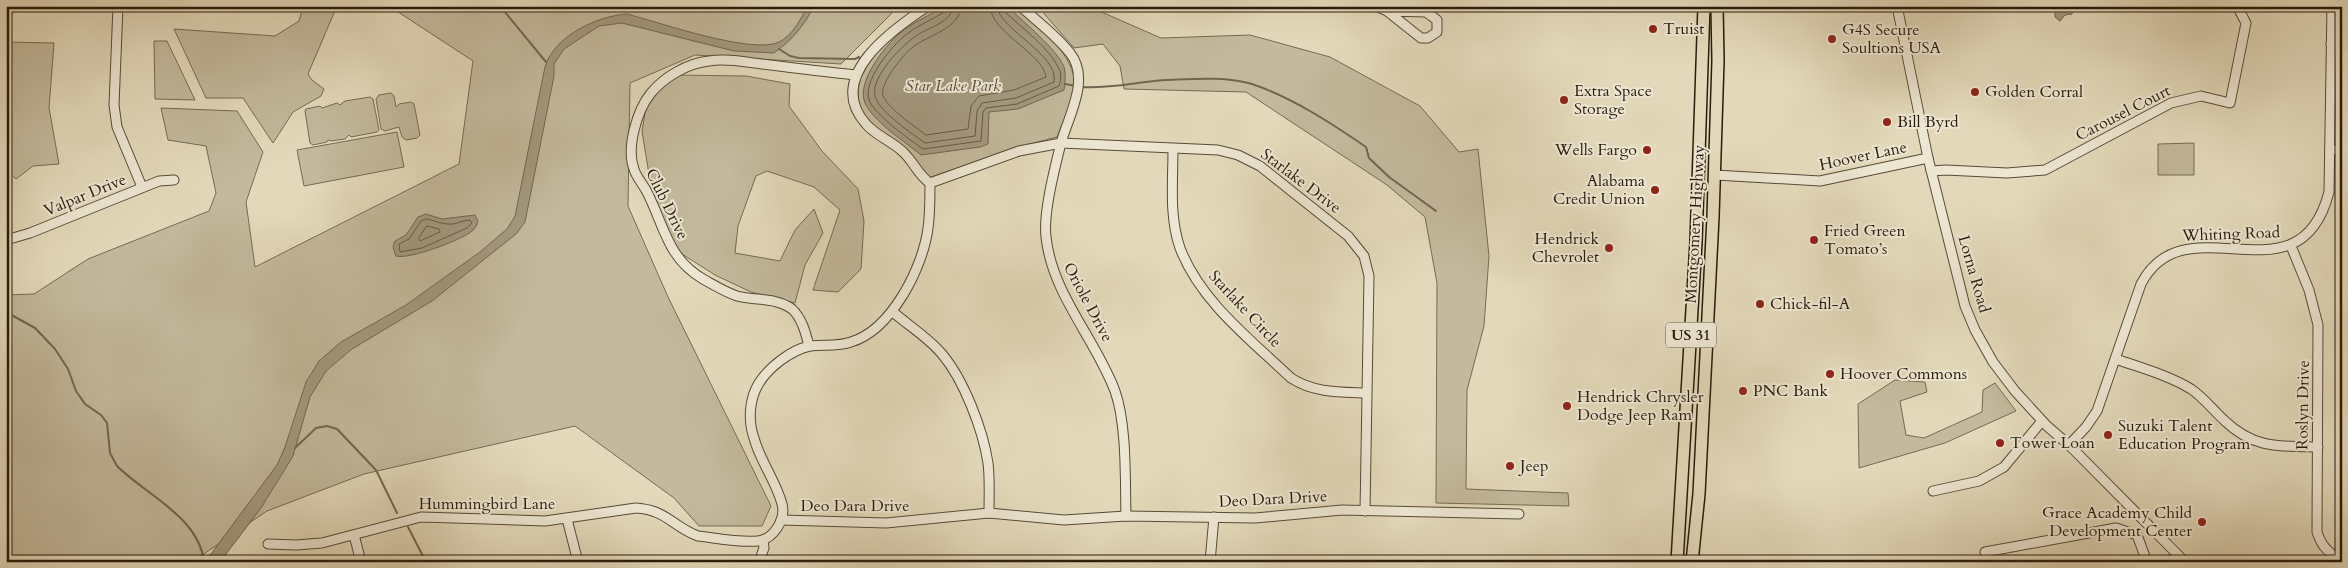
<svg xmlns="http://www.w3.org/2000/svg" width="2348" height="568" font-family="Cardo,serif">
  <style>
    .green { fill: #c3b99c; stroke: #766a54 }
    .water { fill: #a3987e; stroke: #726650 }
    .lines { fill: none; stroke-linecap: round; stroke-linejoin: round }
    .shore { stroke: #665a44; stroke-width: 1 }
    .stream { stroke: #726650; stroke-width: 2 }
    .minor-casing { stroke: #574a37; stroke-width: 11 }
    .major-casing { stroke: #281b0b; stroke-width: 14 }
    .minor { stroke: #ede6d2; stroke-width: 9 }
    .major { stroke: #e3d9ba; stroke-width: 11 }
    .poi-dot { fill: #8f2418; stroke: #ede6d2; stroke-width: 2 }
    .labels { text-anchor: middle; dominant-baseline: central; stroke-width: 4; stroke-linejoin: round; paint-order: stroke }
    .shield { fill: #ede6d2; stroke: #635847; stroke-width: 1 }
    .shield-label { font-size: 15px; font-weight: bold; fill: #281b0b }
    .poi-label { font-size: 16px; fill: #281b0b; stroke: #ede6d2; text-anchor: start }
    .park-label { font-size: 16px; font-style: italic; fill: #564a36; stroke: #ede6d2 }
    .street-label { font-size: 16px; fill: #281b0b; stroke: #ede6d2 }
  </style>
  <rect width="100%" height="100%" fill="#e3d9ba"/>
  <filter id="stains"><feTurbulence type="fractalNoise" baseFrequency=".004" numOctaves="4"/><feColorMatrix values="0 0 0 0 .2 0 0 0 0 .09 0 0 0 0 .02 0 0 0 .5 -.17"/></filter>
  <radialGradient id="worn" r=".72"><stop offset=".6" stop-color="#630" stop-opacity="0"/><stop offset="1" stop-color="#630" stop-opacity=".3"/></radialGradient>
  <g class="green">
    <path d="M 303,6 L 337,6 L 308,74 L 312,80 L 324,89 L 321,96 L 293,112 L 273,143 L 243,98 L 206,98 L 174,29 L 275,36 L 299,21 Z"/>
    <path d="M 389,6 L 899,6 L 841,64 L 695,55 L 630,83 L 628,206 L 668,297 L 771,506 L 762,526 L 699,526 L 674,498 L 575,426 L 364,474 L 267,511 L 192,562 L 6,562 L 6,295 L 34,294 L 88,259 L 209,211 L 216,193 L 206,146 L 168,140 L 161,108 L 237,111 L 263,152 L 246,202 L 255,267 L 459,164 L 473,61 Z"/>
    <path d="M 933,6 L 1014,6 C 1036,25 1077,55 1074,86 C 1072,104 1063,121 1057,137 L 1026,145 L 928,178 L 868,123 L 859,106 L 858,90 L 861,75 L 874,55 L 896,30 Z"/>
    <path d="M 1040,6 L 1094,6 L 1097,10 L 1161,38 L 1250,35 L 1330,57 L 1420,106 L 1459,152 L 1478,149 L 1489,256 L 1484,326 L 1467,390 L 1466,489 L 1568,493 L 1569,506 L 1436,503 L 1437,283 L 1425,217 L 1387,185 L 1246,92 L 1124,89 L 1120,66 L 1103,44 L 1074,48 L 1040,9 Z"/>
    <path d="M 154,41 L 167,41 L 195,100 L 155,99 Z"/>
    <path d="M 6,42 L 54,43 L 49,108 L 59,164 L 33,166 L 16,179 L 6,170 Z"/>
    <path d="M 674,75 L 746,76 L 790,84 L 789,106 L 822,151 L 858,189 L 864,221 L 861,269 L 838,292 L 813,290 L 840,210 L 814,187 L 767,171 L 756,176 L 738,226 L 735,253 L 780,261 L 795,230 L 814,209 L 823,233 L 805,265 L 795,303 L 751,292 L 715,275 L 668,245 L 652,193 L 642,131 L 649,90 Z"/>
    <path d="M 391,93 L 394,96 L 396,107 L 399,104 L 411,102 L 414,104 L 420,135 L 417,138 L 406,140 L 402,137 L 399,127 L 385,131 L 381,129 L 376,99 L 379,95 Z"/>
    <path d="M 370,97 L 373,99 L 379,130 L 377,132 L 351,137 L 349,135 L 345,139 L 331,141 L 328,140 L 327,142 L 313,145 L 310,143 L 305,111 L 306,109 L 320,106 L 322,108 L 337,103 L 340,105 L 345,101 Z"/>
    <path d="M 397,132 L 404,167 L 304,186 L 297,150 Z"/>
    <path d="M 2194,143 L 2194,175 L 2158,175 L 2158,144 Z"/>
    <path d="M 1895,380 L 1925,382 L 1927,392 L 1900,401 L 1906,435 L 1924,438 L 1982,412 L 1983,390 L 1995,383 L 2016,411 L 1945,443 L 1859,468 L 1858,404 Z"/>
  </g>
  <g class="water">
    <path d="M 807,6 L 814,6 C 804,26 792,40 774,53 L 734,51 L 622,23 L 599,26 L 564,49 L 554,64 L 554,76 L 525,222 L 516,234 L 432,301 L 352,349 L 326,371 L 310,397 L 293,456 L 261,508 L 220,562 L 205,562 L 277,465 L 285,447 L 306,382 L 319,361 L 341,342 L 406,305 L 480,252 L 507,229 L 515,216 L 545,67 C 554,36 597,16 627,14 C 658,22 753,55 779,42 C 792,36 802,18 807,6 Z"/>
    <path d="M 946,6 L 1007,6 C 1021,20 1058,50 1064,67 C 1066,75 1065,82 1064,90 L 1018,109 L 989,112 L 988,144 L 980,147 L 921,155 C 905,142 873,121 865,103 C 856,82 885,46 899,34 C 913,22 930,15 946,6 Z"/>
    <path d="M 2055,6 L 2070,6 L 2073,10 L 2072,14 L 2065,15 L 2060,21 L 2055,17 Z"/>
    <path d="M 426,214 L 442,219 L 475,215 L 478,221 C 477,225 475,229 472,231 C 462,240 408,260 396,256 L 393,247 L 395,241 L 406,235 L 418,217 Z"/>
  </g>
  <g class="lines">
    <g class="shore">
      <path d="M 947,6 L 944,12 C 930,21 914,27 902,38 C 889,50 863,81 869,100 C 875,115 910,140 923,149 L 981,141 L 983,112 L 986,108 L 1017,104 L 1059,86 C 1061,80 1062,73 1058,67 C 1049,48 1021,27 1005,12 L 1004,6"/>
      <path d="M 953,6 C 952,22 930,27 919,34 C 904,43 867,79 876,99 C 883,114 911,133 925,143 L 975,136 L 977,111 L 982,103 L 1016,98 L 1054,82 C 1059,54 999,30 997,6"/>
      <path d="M 961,6 C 960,29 928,35 913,47 C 904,54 896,65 890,74 C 887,79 881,89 883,96 C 889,109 914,126 926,135 L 968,129 L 971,106 L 979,96 L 1014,90 L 1046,77 C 1043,53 991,33 990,6"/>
      <path d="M 427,219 C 436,221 444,225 453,224 C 459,223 464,220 470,220 L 472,223 L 467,228 L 422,248 L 400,252 L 399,244 L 409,239 L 421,221 Z"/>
      <path d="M 427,226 L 439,229 L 440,232 L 420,241 L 419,238 Z"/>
    </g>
    <g class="stream">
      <path d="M 500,6 L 546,62"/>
      <path d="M 779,49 L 790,56 L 799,58 L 855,59 L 859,57 L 862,60"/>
      <path d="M 1065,84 L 1076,86"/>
      <path d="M 1081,87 C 1110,89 1136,82 1165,80 C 1192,79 1226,76 1252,84 C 1293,98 1331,123 1366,147 L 1369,158 L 1389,177 L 1436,211"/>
      <path d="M 6,312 L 35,328 L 55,349 L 68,369 L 76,391 L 85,404 L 101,415 L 107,423 L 110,453 L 117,466 C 146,495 199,517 204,562"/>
      <path d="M 295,448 L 316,428 L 327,426 L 337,429 L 376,470 L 397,513"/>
      <path d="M 408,527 L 426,562"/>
    </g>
    <defs>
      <g id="minor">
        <path d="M 118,6 L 114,105 L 117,127 L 142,187"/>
        <path d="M 928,6 C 893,29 824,77 866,124 C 876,136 892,141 903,152 C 914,162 918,175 930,183"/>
        <path d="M 1020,6 C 1037,21 1057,36 1070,53 C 1091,79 1068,117 1061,143 C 1055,167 1043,213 1046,237 C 1052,294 1095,338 1115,391 C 1127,425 1125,480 1126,516"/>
        <path d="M 1376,6 L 1387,11 L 1421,38 L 1428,38 L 1437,32 L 1437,20 L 1426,12 L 1387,11"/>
        <path d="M 1897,6 L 1928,158 L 1965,306 L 1975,330 L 1993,362 L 2015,391 L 2047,426 L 2069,445 L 2185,562"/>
        <path d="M 2331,44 L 2342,44"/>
        <path d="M 1173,149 C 1173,181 1169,217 1180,248 C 1200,301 1251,340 1291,378 C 1314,393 1339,392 1366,393"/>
        <path d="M 2330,150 L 2342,150"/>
        <path d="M 1931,171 L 1946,170 L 2007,173 L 2045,170 L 2171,103 L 2201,96 L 2230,103 L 2246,23 L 2237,6"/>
        <path d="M 1715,175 L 1820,181 L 1928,158"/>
        <path d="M 930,183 L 1019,151 L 1061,143 L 1218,150 L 1238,155 L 1260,166 L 1348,236 L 1364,256 L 1369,276 L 1365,511"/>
        <path d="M 6,240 L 30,233 L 159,181 L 174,180"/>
        <path d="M 2291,246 L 2309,290 L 2318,325 L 2317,532 C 2321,545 2329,555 2342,558"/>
        <path d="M 893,312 C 909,326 929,338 942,354 C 964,380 983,430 988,463 C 990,479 989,497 989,513"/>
        <path d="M 809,346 C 806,334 802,318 792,309 C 776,297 755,301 737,296 C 725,292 714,285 703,279 C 667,258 664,225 647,192 C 643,184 636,177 634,169 C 626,148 637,110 651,93 C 664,77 688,63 709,61 C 726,58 745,62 762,64 C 793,68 825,72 856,75"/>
        <path d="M 2116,359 C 2141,368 2168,375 2191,389 C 2203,397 2214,411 2225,421 C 2254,449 2280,446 2318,447"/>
        <path d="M 2069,445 L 2086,427 L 2097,411 L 2141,284 C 2186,198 2299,308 2329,192 L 2332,6"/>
        <path d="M 1933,491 L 1979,481 L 2004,467 L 2042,421"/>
        <path d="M 567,519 L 578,562"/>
        <path d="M 781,520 L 886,523 L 989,513 L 1064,520 L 1126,516 L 1255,518 L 1342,510 L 1519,514"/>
        <path d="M 354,535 L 361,562"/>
        <path d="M 268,544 L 296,545 L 322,543 L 421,517 L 545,521 L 636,508 C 667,510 673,527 698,536 C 716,538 739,543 758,541 C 774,539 786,519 782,504 C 776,481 760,461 754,438 C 748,421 749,399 759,383 C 769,367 791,350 810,346 C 824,344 837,347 851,342 C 891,330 923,268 928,228 C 930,214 930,198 930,183"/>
        <path d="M 1985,552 L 2116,528 L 2137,535 L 2147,562"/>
        <path d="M 759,562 L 764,548 L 763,540"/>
        <path d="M 1210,562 L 1214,517"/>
        <path d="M 2167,562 L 2179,556"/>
      </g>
      <g id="major">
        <path d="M 1677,562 L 1696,242 L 1704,6"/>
        <path d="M 1692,562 L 1699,494 L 1713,217 L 1718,61 L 1717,6"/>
      </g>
    </defs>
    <use href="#minor" class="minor-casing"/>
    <use href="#major" class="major-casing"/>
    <use href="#minor" class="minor"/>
    <use href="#major" class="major"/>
  </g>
  <g class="poi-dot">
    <circle cx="1653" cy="29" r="5"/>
    <circle cx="1832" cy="39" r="5"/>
    <circle cx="1975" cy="92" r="5"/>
    <circle cx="1564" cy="100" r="5"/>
    <circle cx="1887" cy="122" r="5"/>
    <circle cx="1647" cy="150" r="5"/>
    <circle cx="1655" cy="190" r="5"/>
    <circle cx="1814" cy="240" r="5"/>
    <circle cx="1609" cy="248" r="5"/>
    <circle cx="1760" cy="304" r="5"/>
    <circle cx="1830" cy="374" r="5"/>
    <circle cx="1743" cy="391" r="5"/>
    <circle cx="1567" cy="406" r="5"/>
    <circle cx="2108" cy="435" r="5"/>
    <circle cx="2000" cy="443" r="5"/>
    <circle cx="1510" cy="466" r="5"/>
    <circle cx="2202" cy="522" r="5"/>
  </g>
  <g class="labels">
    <rect class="shield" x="1666" y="322.5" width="50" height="25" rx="4"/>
    <g class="shield-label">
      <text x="1691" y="335">US 31</text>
    </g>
    <g class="poi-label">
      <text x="1663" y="29">Truist</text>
      <text x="1842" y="30">G4S Secure<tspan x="1842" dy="18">Soultions USA</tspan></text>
      <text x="1574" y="91">Extra Space<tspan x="1574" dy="18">Storage</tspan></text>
      <text x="1985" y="92">Golden Corral</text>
      <text x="1897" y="122">Bill Byrd</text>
      <text x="1637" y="150" text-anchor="end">Wells Fargo</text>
      <text x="1645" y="181" text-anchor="end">Alabama<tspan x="1645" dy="18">Credit Union</tspan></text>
      <text x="1824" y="231">Fried Green<tspan x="1824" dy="18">Tomato’s</tspan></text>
      <text x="1599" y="239" text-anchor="end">Hendrick<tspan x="1599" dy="18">Chevrolet</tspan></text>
      <text x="1770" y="304">Chick-fil-A</text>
      <text x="1840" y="374">Hoover Commons</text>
      <text x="1753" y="391">PNC Bank</text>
      <text x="1577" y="397">Hendrick Chrysler<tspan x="1577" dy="18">Dodge Jeep Ram</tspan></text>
      <text x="2118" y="426">Suzuki Talent<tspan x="2118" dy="18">Education Program</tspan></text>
      <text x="2010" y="443">Tower Loan</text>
      <text x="1520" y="466">Jeep</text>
      <text x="2192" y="513" text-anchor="end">Grace Academy Child<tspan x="2192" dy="18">Development Center</tspan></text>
    </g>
    <g class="park-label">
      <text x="953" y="86">Star Lake Park</text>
    </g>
    <g class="street-label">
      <text transform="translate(2123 113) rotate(-27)">Carousel Court</text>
      <text transform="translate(1863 156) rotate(-12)">Hoover Lane</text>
      <text transform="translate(1301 181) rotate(37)">Starlake Drive</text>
      <text transform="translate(85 195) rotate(-22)">Valpar Drive</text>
      <text transform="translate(667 204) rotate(64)">Club Drive</text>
      <text transform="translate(1695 224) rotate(-87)">Montgomery Highway</text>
      <text transform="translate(2231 234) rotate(-2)">Whiting Road</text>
      <text transform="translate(1974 274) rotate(74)">Lorna Road</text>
      <text transform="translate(1088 302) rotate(62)">Oriole Drive</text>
      <text transform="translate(1245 309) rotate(47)">Starlake Circle</text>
      <text transform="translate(2303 405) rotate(-89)">Roslyn Drive</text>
      <text transform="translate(1273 499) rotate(-3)">Deo Dara Drive</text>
      <text x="487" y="504">Hummingbird Lane</text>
      <text x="855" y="506">Deo Dara Drive</text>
    </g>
  </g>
  <rect width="2348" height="568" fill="none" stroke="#e3d9ba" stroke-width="25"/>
  <rect x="8" y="8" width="2333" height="553" fill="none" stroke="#281b0b" stroke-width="2.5"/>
  <rect x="12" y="12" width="2323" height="543" fill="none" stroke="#281b0b"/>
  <rect width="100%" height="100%" filter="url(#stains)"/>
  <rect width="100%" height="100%" fill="url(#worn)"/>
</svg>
